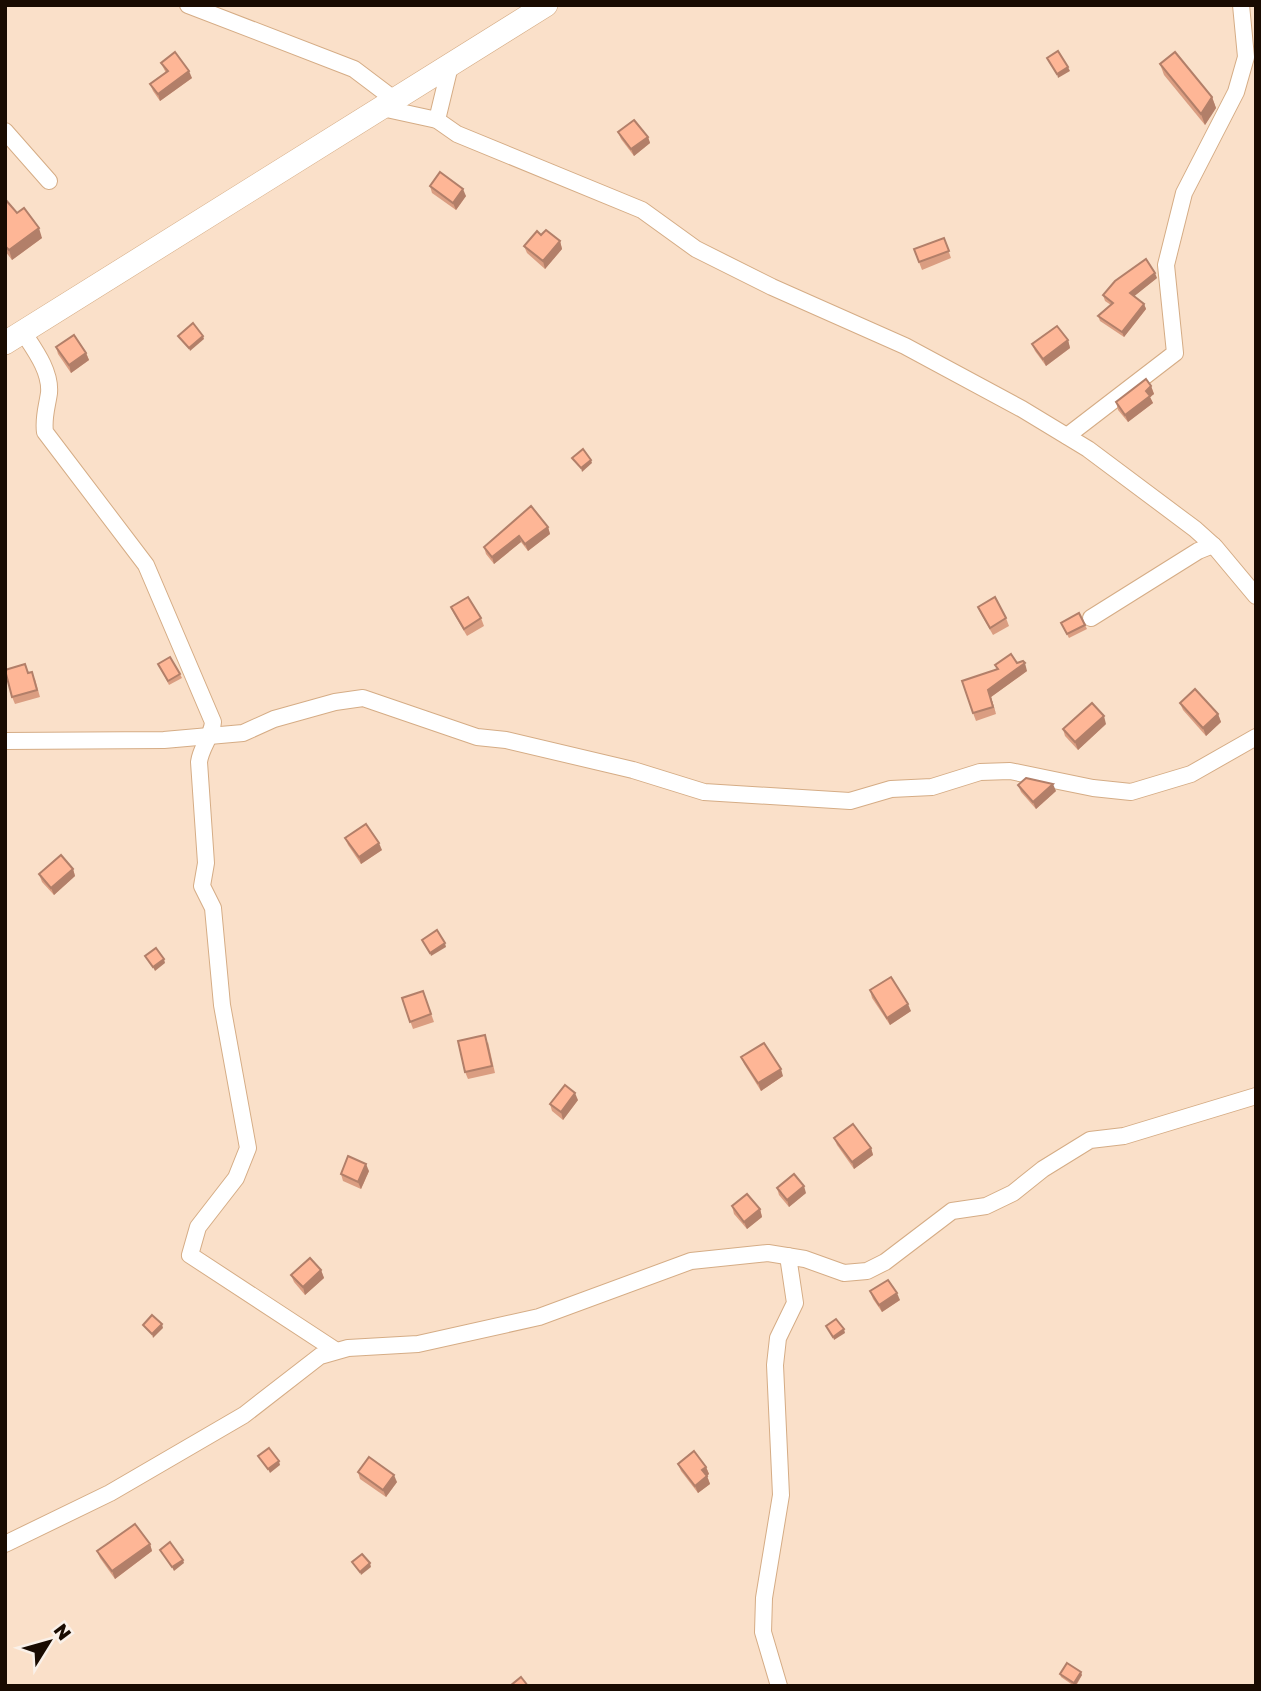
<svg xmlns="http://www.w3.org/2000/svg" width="1261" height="1691" font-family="'Golos Text',sans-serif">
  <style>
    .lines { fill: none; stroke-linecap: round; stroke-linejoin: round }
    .street-casing { stroke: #d5ac85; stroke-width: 18 }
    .secondary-casing { stroke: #d5ac85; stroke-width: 24 }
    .street { stroke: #fff; stroke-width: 16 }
    .secondary { stroke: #fff; stroke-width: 23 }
    .wall { fill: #da9d81 }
    .shaded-wall { fill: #b27f69 }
    .building { fill: #feb696; stroke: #b27f69; stroke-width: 2 }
  </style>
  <rect width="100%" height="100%" fill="#fae0c9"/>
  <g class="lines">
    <defs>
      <g id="street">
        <path d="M 188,5 L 354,69 L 395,100"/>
        <path d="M 382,108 L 437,120 L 457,134 L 642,210 L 696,249 L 772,287 L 905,346 L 1022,409 L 1088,449 L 1195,529 L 1215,547 L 1256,596"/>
        <path d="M 437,120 L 450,66"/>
        <path d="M 5,131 L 49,181"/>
        <path d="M 23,332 C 34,349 51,371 49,393 C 47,407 43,418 45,432 L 146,565 L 213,722 C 212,736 201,747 199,762 L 206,863 L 202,886 L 213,908 L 222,1005 L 248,1148 L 236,1178 L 198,1227 L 190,1255 L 335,1350"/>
        <path d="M 1067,436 L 1175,353 L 1166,265 L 1184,193 L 1236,92 L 1246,57 L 1241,5"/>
        <path d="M 1091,618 L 1198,551 L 1213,545"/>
        <path d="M 5,741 L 164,740 L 243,733 L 274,719 L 335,702 L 363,698 L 477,737 L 506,740 L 633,770 L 704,792 L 850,801 L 891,789 L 932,787 L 980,772 L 1010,771 L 1093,788 L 1131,792 L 1191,774 L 1256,737"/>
        <path d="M 5,1544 L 110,1493 L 244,1415 L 320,1356 L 348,1348 L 418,1344 L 539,1317 L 691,1261 L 768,1253 L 805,1259 L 844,1273 L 867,1271 L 885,1262 L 952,1211 L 986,1206 L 1013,1193 L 1043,1169 L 1090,1140 L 1124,1136 L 1256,1096"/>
        <path d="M 779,1686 L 763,1632 L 764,1598 L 781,1495 L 775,1365 L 778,1338 L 795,1303 L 788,1256"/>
      </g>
      <path id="secondary" d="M 5,343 L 546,5"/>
    </defs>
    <use href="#street" class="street-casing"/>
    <use href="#secondary" class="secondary-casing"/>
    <use href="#street" class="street"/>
    <use href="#secondary" class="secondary"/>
  </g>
  <g class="wall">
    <path d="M 161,63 L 192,78 L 160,101 L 153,91 L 150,84 L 166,73 Z"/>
    <path d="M 1160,64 L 1212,97 L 1216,108 L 1205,125 L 1164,75 Z"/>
    <path d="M 618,132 L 648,137 L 650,143 L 634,156 L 621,139 Z"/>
    <path d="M 430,186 L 466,196 L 456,210 L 432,193 Z"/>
    <path d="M 5,199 L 17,213 L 42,238 L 12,260 L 5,251 Z"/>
    <path d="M 541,235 L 560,241 L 562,249 L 545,269 L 527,253 L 524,246 Z"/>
    <path d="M 944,238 L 951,258 L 922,270 L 914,249 Z"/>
    <path d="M 1157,278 L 1134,296 L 1144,304 L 1146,309 L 1124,337 L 1100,321 L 1098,316 L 1111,305 L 1105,301 L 1103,295 Z"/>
    <path d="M 1068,340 L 1070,348 L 1046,366 L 1035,351 L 1032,344 Z"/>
    <path d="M 56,347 L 86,353 L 89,360 L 71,373 L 58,354 Z"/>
    <path d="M 1151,386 L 1154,394 L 1150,397 L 1153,403 L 1128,422 L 1118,410 L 1116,402 Z"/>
    <path d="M 548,527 L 550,534 L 528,551 L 521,542 L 494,564 L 486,554 L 484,547 Z"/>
    <path d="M 451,607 L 481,618 L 484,626 L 467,636 L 454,614 Z"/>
    <path d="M 978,607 L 1006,618 L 1009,626 L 993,635 L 981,614 Z"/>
    <path d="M 1061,623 L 1085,625 L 1087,629 L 1069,638 Z"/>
    <path d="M 1017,663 L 1027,671 L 991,697 L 996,714 L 976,721 L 973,713 L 997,669 L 995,665 Z"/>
    <path d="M 158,664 L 180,674 L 182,678 L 169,685 Z"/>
    <path d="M 29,673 L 35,679 L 40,697 L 15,704 L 12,697 Z"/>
    <path d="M 1180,703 L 1218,714 L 1221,722 L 1206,736 L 1183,710 Z"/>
    <path d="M 1106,724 L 1078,750 L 1065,736 L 1063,729 Z"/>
    <path d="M 1018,785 L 1056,791 L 1036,809 L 1021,792 Z"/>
    <path d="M 345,838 L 382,850 L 361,864 L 348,845 Z"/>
    <path d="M 73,869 L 75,876 L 54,895 L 42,882 L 39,874 Z"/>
    <path d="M 870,990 L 911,1011 L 890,1025 L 872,998 Z"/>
    <path d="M 423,991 L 434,1022 L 413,1029 L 402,998 Z"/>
    <path d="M 488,1042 L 495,1073 L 468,1079 L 465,1072 Z"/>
    <path d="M 741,1057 L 783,1076 L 761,1091 L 744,1064 Z"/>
    <path d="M 578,1100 L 563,1120 L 552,1111 L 550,1104 Z"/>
    <path d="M 834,1138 L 871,1148 L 873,1155 L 854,1169 L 837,1145 Z"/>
    <path d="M 369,1171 L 361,1189 L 343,1181 L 341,1174 Z"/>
    <path d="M 777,1188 L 806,1193 L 789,1207 L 779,1195 Z"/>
    <path d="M 732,1206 L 760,1209 L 762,1217 L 747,1229 L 734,1214 Z"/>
    <path d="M 321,1270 L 324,1278 L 305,1295 L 294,1282 L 291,1275 Z"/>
    <path d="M 870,1291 L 900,1300 L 882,1312 L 873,1299 Z"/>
    <path d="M 678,1464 L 706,1467 L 709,1474 L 707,1476 L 710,1484 L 698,1493 L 681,1471 Z"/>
    <path d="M 358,1472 L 397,1482 L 386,1497 L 360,1479 Z"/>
    <path d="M 150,1544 L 152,1551 L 115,1579 L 100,1558 L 97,1551 Z"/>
    <path d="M 1060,1674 L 1082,1675 L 1076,1686 L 1074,1686 L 1061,1677 Z"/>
  </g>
  <g class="shaded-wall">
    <path d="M 1068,67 L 1070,71 L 1058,78 L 1057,74 Z"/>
    <path d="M 189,71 L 192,78 L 160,101 L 158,94 Z"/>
    <path d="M 1212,97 L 1216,108 L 1205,125 L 1201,114 Z"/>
    <path d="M 648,137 L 650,143 L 634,156 L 631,149 Z"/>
    <path d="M 463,189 L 466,196 L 456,210 L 453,203 Z"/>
    <path d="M 39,228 L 42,238 L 12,260 L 9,250 Z"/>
    <path d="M 560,241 L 562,249 L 545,269 L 543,261 Z"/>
    <path d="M 1155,273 L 1157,278 L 1132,298 L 1130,293 Z"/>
    <path d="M 1144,304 L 1146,309 L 1124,337 L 1122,332 Z"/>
    <path d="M 203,336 L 204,339 L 190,351 L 189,348 Z"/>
    <path d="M 1068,340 L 1070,348 L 1046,366 L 1043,359 Z"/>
    <path d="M 86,353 L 89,360 L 71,373 L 69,365 Z"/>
    <path d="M 1151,386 L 1154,394 L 1150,397 L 1153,403 L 1128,422 L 1125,415 L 1146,391 Z"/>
    <path d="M 591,460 L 592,463 L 582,472 L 581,468 Z"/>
    <path d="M 548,527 L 550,534 L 528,551 L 525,544 Z"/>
    <path d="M 519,536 L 521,542 L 494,564 L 492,557 Z"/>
    <path d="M 1025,663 L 1027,671 L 991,697 L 996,714 L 988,690 Z"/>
    <path d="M 1218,714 L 1221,722 L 1206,736 L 1203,728 Z"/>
    <path d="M 1104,716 L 1106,724 L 1078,750 L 1075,742 Z"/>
    <path d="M 1053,784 L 1056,791 L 1036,809 L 1033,802 Z"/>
    <path d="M 379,843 L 382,850 L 361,864 L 359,857 Z"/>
    <path d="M 73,869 L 75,876 L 54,895 L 51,888 Z"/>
    <path d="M 445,943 L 446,947 L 431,956 L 430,953 Z"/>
    <path d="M 164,959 L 165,963 L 155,971 L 153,967 Z"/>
    <path d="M 908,1004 L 911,1011 L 890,1025 L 887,1018 Z"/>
    <path d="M 781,1069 L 783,1076 L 761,1091 L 758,1083 Z"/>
    <path d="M 575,1093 L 578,1100 L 563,1120 L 561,1112 Z"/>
    <path d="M 871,1148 L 873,1155 L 854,1169 L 852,1162 Z"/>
    <path d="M 366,1164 L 369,1171 L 361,1189 L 358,1182 Z"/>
    <path d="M 804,1186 L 806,1193 L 789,1207 L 787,1200 Z"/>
    <path d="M 760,1209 L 762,1217 L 747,1229 L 744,1222 Z"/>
    <path d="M 321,1270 L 324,1278 L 305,1295 L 303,1287 Z"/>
    <path d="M 897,1293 L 900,1300 L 882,1312 L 879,1305 Z"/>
    <path d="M 162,1324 L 163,1328 L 153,1338 L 152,1334 Z"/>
    <path d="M 844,1329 L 845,1333 L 834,1340 L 833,1337 Z"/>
    <path d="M 279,1461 L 280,1465 L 270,1473 L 268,1469 Z"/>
    <path d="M 706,1467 L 709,1474 L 705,1477 L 702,1470 Z"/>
    <path d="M 394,1475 L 397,1482 L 386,1497 L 383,1490 Z"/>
    <path d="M 707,1476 L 710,1484 L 698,1493 L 695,1486 Z"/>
    <path d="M 150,1544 L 152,1551 L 115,1579 L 112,1571 Z"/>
    <path d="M 183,1560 L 184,1563 L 174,1571 L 172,1567 Z"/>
    <path d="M 370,1563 L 371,1567 L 361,1575 L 360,1572 Z"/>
    <path d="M 1081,1672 L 1082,1675 L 1075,1686 L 1074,1683 Z"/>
  </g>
  <g class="building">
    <path d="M 1058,51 L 1068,67 L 1057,74 L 1047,58 Z"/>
    <path d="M 175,52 L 189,71 L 158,94 L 150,84 L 168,71 L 161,63 Z"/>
    <path d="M 1175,52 L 1212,97 L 1201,114 L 1160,64 Z"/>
    <path d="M 634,120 L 648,137 L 631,149 L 618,132 Z"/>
    <path d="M 440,172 L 463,189 L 453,203 L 430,186 Z"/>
    <path d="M 5,199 L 17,213 L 24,208 L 39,228 L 9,250 L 5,246 Z"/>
    <path d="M 546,230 L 560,241 L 543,261 L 524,246 L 537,231 L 541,235 Z"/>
    <path d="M 944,238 L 949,251 L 919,262 L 914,249 Z"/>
    <path d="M 1146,259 L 1155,273 L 1130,293 L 1144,304 L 1122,332 L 1098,316 L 1113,303 L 1103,295 L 1115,281 Z"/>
    <path d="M 193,323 L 203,336 L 189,348 L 178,336 Z"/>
    <path d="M 1057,326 L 1068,340 L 1043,359 L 1032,344 Z"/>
    <path d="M 74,335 L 86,353 L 69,365 L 56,347 Z"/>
    <path d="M 1146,379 L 1151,386 L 1146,391 L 1150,396 L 1125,415 L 1116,402 Z"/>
    <path d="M 583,449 L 591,460 L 581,468 L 572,458 Z"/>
    <path d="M 531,506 L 548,527 L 525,544 L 519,536 L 492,557 L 484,547 Z"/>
    <path d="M 468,597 L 481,618 L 464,629 L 451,607 Z"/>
    <path d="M 995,597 L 1006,618 L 990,628 L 978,607 Z"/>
    <path d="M 1079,613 L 1085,625 L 1067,634 L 1061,623 Z"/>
    <path d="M 1011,654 L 1017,663 L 1023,661 L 1025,663 L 988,690 L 993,707 L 973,713 L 962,681 L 998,669 L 995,665 Z"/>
    <path d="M 170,657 L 180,674 L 168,681 L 158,664 Z"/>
    <path d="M 25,664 L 28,673 L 32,672 L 37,690 L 12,697 L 5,670 Z"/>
    <path d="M 1195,689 L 1218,714 L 1203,728 L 1180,703 Z"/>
    <path d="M 1092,703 L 1104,716 L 1075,742 L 1063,729 Z"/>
    <path d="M 1026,778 L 1053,784 L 1033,802 L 1018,785 Z"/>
    <path d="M 366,824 L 379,843 L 359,857 L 345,838 Z"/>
    <path d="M 61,855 L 73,869 L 51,888 L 39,874 Z"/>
    <path d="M 437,930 L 445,943 L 430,953 L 422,940 Z"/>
    <path d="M 156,948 L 164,959 L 153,967 L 145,956 Z"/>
    <path d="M 891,977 L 908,1004 L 887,1018 L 870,990 Z"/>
    <path d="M 423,991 L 431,1014 L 410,1022 L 402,998 Z"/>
    <path d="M 485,1035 L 492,1066 L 465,1072 L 458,1041 Z"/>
    <path d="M 764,1043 L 781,1069 L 758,1083 L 741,1057 Z"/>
    <path d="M 565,1085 L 575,1093 L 561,1112 L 550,1104 Z"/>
    <path d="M 853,1124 L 871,1148 L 852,1162 L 834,1138 Z"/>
    <path d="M 348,1156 L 366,1164 L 358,1182 L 341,1174 Z"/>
    <path d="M 794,1174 L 804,1186 L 787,1200 L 777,1188 Z"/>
    <path d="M 747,1194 L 760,1209 L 744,1222 L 732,1206 Z"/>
    <path d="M 310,1258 L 321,1270 L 303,1287 L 291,1275 Z"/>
    <path d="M 888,1280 L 897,1293 L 879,1305 L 870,1291 Z"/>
    <path d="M 152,1315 L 162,1324 L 152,1334 L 143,1325 Z"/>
    <path d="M 836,1319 L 844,1329 L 833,1337 L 826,1326 Z"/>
    <path d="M 269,1448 L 279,1461 L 268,1469 L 258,1456 Z"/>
    <path d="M 694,1451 L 706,1467 L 702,1470 L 707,1476 L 695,1486 L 678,1464 Z"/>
    <path d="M 369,1457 L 394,1475 L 383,1490 L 358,1472 Z"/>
    <path d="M 135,1524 L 150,1544 L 112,1571 L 97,1551 Z"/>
    <path d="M 170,1542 L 183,1560 L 172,1567 L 160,1550 Z"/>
    <path d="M 362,1554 L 370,1563 L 360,1572 L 352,1562 Z"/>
    <path d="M 1067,1663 L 1081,1672 L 1074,1683 L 1060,1674 Z"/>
    <path d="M 521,1677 L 528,1686 L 510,1686 Z"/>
  </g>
  <rect width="1261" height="1691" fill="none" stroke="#190b01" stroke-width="14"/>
  <g transform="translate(49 1642) rotate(53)" stroke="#faf1e9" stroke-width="5" paint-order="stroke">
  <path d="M0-5L12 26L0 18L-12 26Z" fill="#190b01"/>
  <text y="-10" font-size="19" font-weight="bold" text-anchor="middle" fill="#190b01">N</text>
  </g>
</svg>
